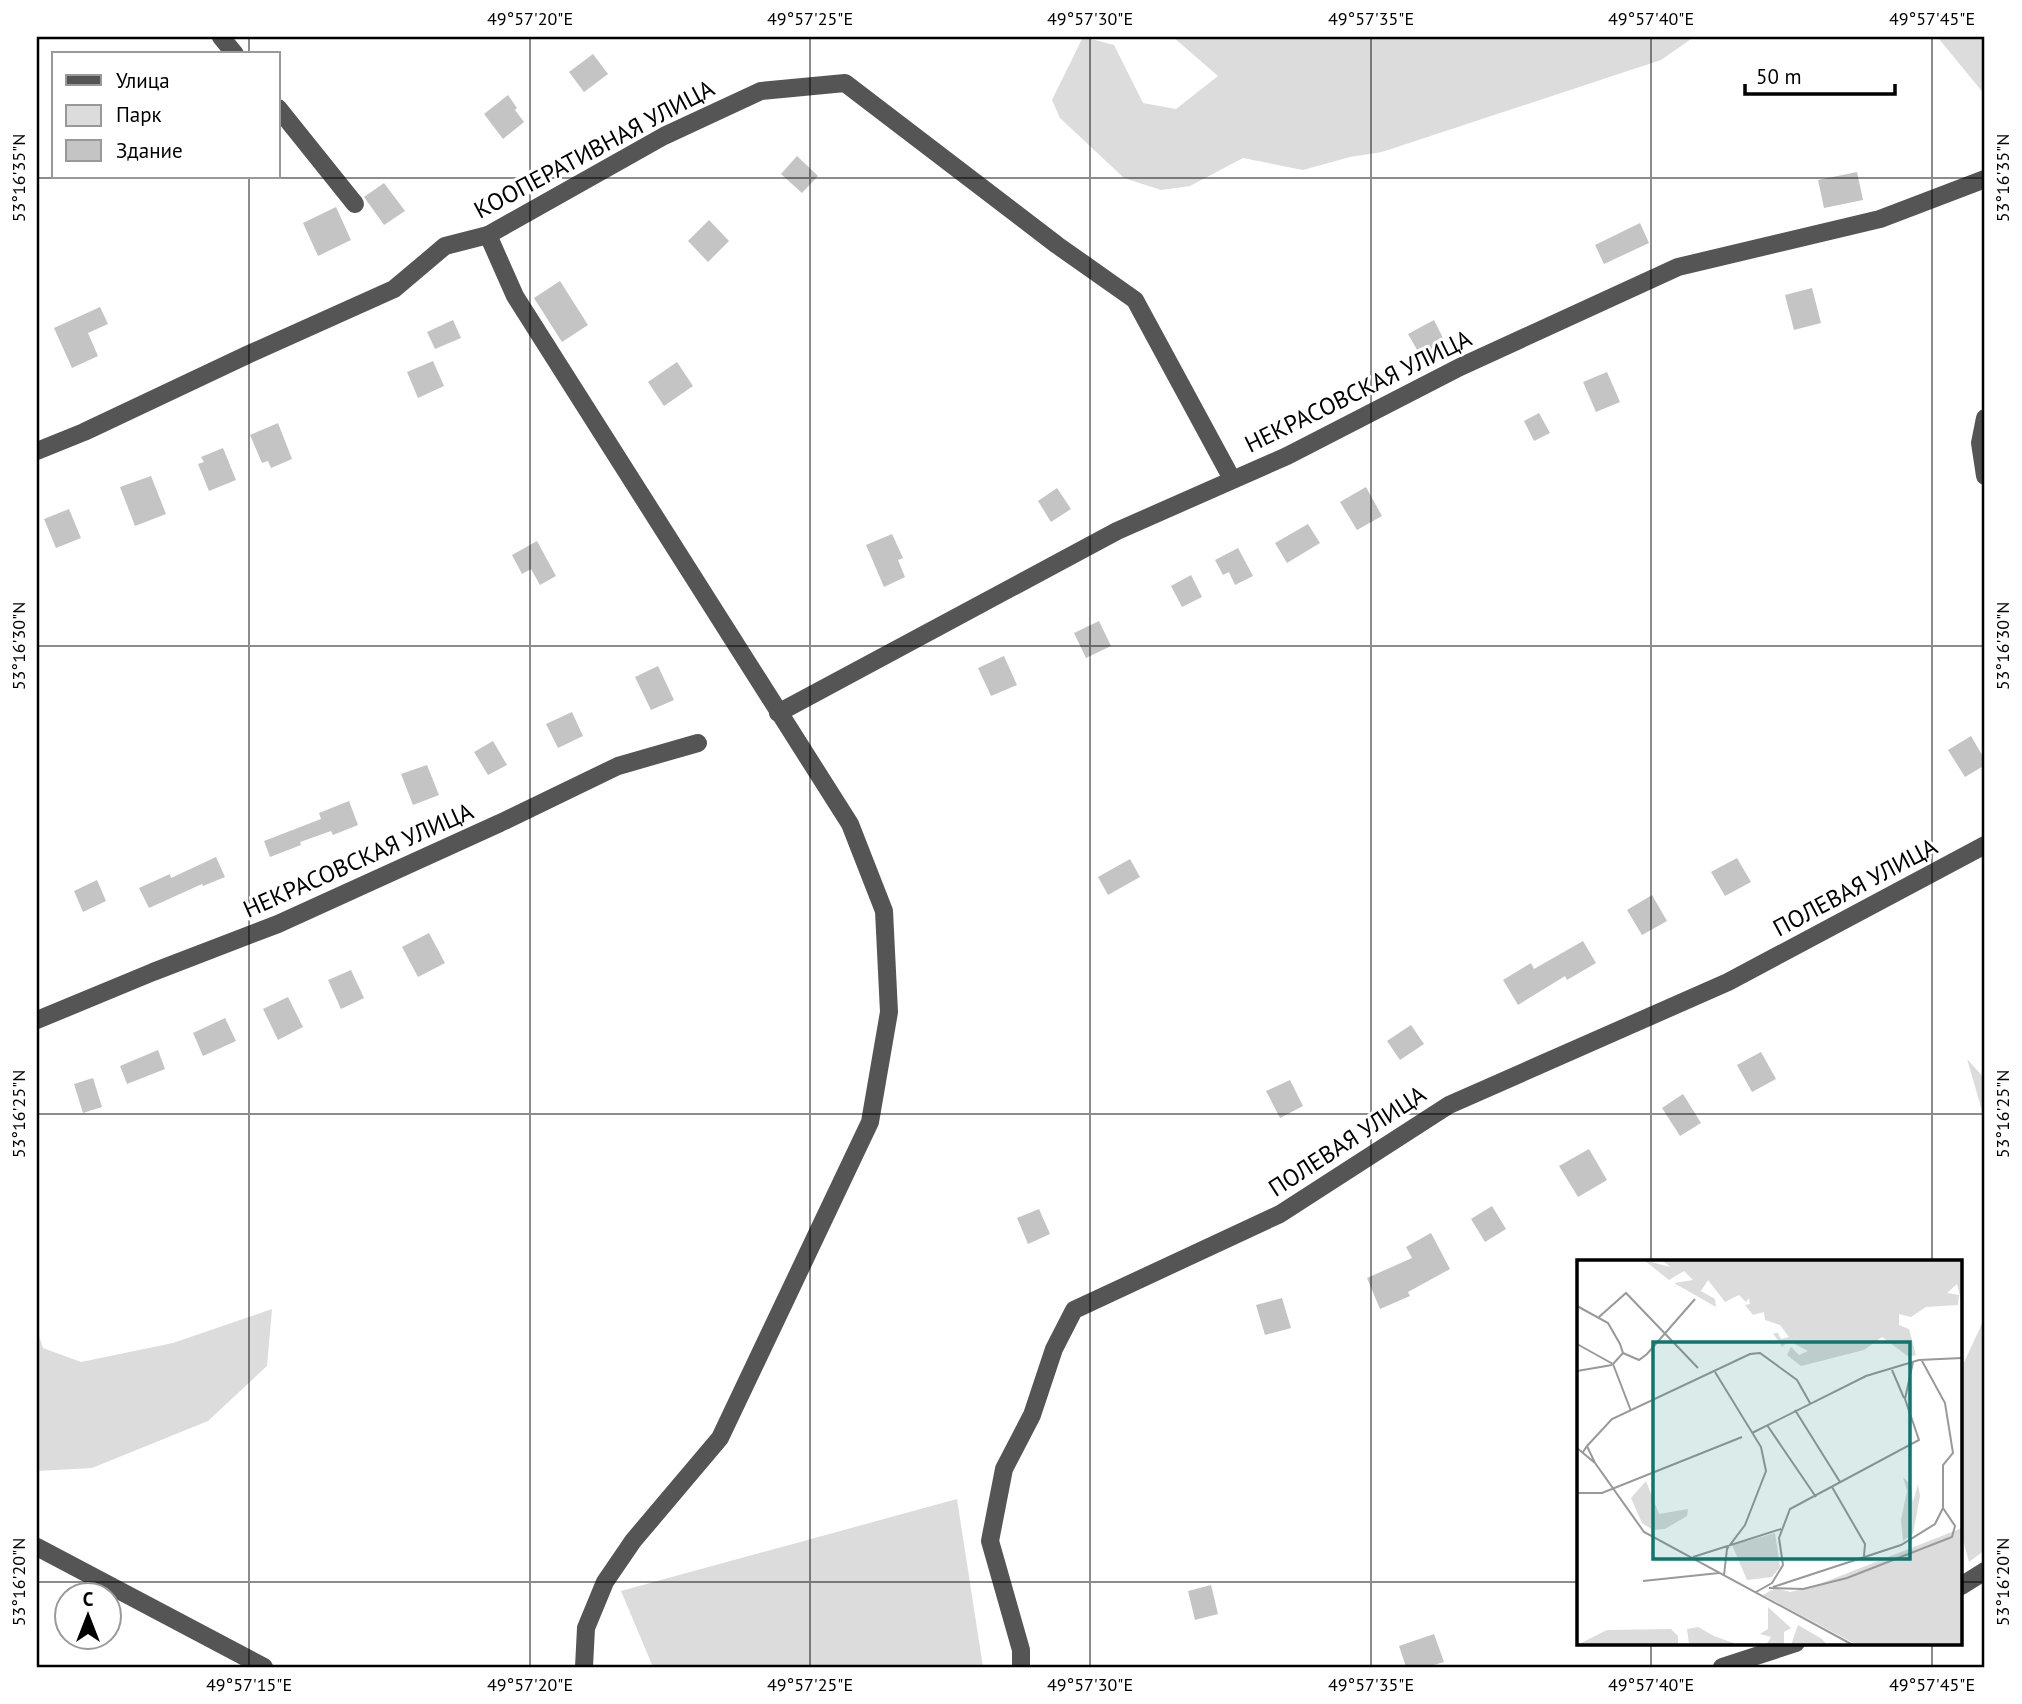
<svg xmlns="http://www.w3.org/2000/svg" width="2022" height="1704" font-family="'PT Sans',sans-serif">
  <style>
    .green { fill: #dcdcdc }
    .building { fill: #c4c4c4 }
    .lines { fill: none; stroke-linecap: round; stroke-linejoin: round }
    .minor { stroke: #555; stroke-width: 18 }
    .ticks { fill: none; stroke: #000; stroke-width: 2; stroke-opacity: 0.45 }
    .labels { text-anchor: middle; dominant-baseline: central; stroke-width: 6; stroke-linejoin: round; paint-order: stroke }
    .street-label { font-size: 24px; fill: #000; stroke: #fff }
    .inset-road { fill: none; stroke: #999; stroke-width: 2 }
    .view { fill: #0f766e; fill-opacity: 0.15; stroke: #0f766e; stroke-width: 3.5 }
    .inset-edge { fill: none; stroke: #000; stroke-width: 3.5 }
    .neatline { fill: none; stroke: #000; stroke-width: 2.5 }
    .ticks-label { font-size: 18px; text-anchor: middle; fill: #000 }
  </style>
  <rect width="100%" height="100%" fill="#fff"/>
  <g class="green">
    <path d="M 1083,37 L 1114,45 L 1143,103 L 1176,109 L 1218,76 L 1173,37 L 1694,37 L 1661,60 L 1382,152 L 1350,157 L 1303,170 L 1243,158 L 1190,186 L 1161,190 L 1124,178 L 1060,118 L 1052,100 Z"/>
    <path d="M 1936,37 L 1985,37 L 1985,95 L 1939,39 Z"/>
    <path d="M 1967,1059 L 1985,1079 L 1985,1121 Z"/>
    <path d="M 272,1309 L 267,1366 L 208,1421 L 92,1468 L 37,1471 L 37,1330 L 43,1348 L 81,1362 L 173,1343 Z"/>
    <path d="M 1985,1317 L 1985,1550 L 1969,1562 L 1961,1533 L 1961,1369 Z"/>
    <path d="M 957,1499 L 983,1667 L 653,1667 L 621,1591 Z"/>
  </g>
  <g class="building">
    <path d="M 593,54 L 608,74 L 584,92 L 569,72 Z"/>
    <path d="M 508,95 L 517,108 L 515,110 L 524,122 L 503,139 L 484,114 Z"/>
    <path d="M 797,156 L 818,176 L 802,193 L 781,174 Z"/>
    <path d="M 1857,172 L 1863,200 L 1824,208 L 1818,180 Z"/>
    <path d="M 384,183 L 405,211 L 384,225 L 364,197 Z"/>
    <path d="M 336,207 L 351,240 L 318,256 L 303,223 Z"/>
    <path d="M 709,220 L 729,241 L 708,262 L 688,241 Z"/>
    <path d="M 1640,223 L 1649,243 L 1604,264 L 1595,245 Z"/>
    <path d="M 560,281 L 588,325 L 562,342 L 534,298 Z"/>
    <path d="M 1812,288 L 1821,323 L 1794,330 L 1785,295 Z"/>
    <path d="M 100,307 L 108,324 L 88,333 L 98,356 L 72,368 L 54,328 Z"/>
    <path d="M 453,320 L 461,338 L 435,349 L 427,332 Z"/>
    <path d="M 1434,320 L 1445,342 L 1420,355 L 1408,334 Z"/>
    <path d="M 433,361 L 444,386 L 418,398 L 407,372 Z"/>
    <path d="M 677,362 L 693,386 L 664,406 L 648,382 Z"/>
    <path d="M 1607,372 L 1620,402 L 1596,412 L 1583,382 Z"/>
    <path d="M 1539,413 L 1550,433 L 1534,441 L 1524,421 Z"/>
    <path d="M 278,423 L 292,459 L 271,468 L 268,461 L 262,463 L 250,435 Z"/>
    <path d="M 223,448 L 236,480 L 209,491 L 198,464 L 204,462 L 201,457 Z"/>
    <path d="M 151,476 L 166,514 L 135,526 L 120,487 Z"/>
    <path d="M 1366,487 L 1382,516 L 1357,530 L 1340,502 Z"/>
    <path d="M 1057,488 L 1071,509 L 1051,522 L 1038,501 Z"/>
    <path d="M 69,509 L 81,538 L 56,548 L 44,519 Z"/>
    <path d="M 1308,524 L 1320,543 L 1287,563 L 1275,543 Z"/>
    <path d="M 892,534 L 903,558 L 898,560 L 905,577 L 884,587 L 866,545 Z"/>
    <path d="M 537,541 L 556,576 L 540,585 L 531,569 L 522,574 L 512,555 Z"/>
    <path d="M 1238,548 L 1253,576 L 1235,585 L 1229,572 L 1223,575 L 1215,560 Z"/>
    <path d="M 1191,575 L 1202,597 L 1182,607 L 1171,586 Z"/>
    <path d="M 1099,621 L 1111,646 L 1086,658 L 1074,633 Z"/>
    <path d="M 1004,656 L 1017,685 L 991,696 L 978,668 Z"/>
    <path d="M 658,666 L 674,700 L 651,710 L 635,677 Z"/>
    <path d="M 572,712 L 583,736 L 558,748 L 546,724 Z"/>
    <path d="M 1971,736 L 1985,760 L 1985,765 L 1965,777 L 1948,750 Z"/>
    <path d="M 493,741 L 507,765 L 488,775 L 474,752 Z"/>
    <path d="M 427,765 L 439,795 L 413,805 L 401,774 Z"/>
    <path d="M 349,801 L 358,825 L 333,835 L 331,831 L 300,842 L 301,845 L 270,857 L 264,841 L 321,819 L 319,813 Z"/>
    <path d="M 216,857 L 225,877 L 203,886 L 202,884 L 149,908 L 139,888 L 170,874 L 171,878 Z"/>
    <path d="M 1737,858 L 1751,882 L 1725,896 L 1711,872 Z"/>
    <path d="M 1130,859 L 1140,877 L 1108,895 L 1098,877 Z"/>
    <path d="M 97,880 L 106,901 L 83,912 L 74,891 Z"/>
    <path d="M 1652,895 L 1667,921 L 1642,935 L 1627,910 Z"/>
    <path d="M 429,933 L 445,963 L 418,977 L 402,947 Z"/>
    <path d="M 1583,941 L 1596,963 L 1567,980 L 1565,976 L 1518,1005 L 1503,980 L 1531,963 L 1534,969 Z"/>
    <path d="M 351,970 L 364,998 L 341,1009 L 328,980 Z"/>
    <path d="M 288,997 L 303,1027 L 278,1040 L 263,1009 Z"/>
    <path d="M 225,1018 L 236,1041 L 203,1056 L 193,1033 Z"/>
    <path d="M 1411,1025 L 1424,1044 L 1400,1060 L 1387,1041 Z"/>
    <path d="M 158,1050 L 165,1069 L 127,1084 L 120,1066 Z"/>
    <path d="M 1761,1052 L 1776,1079 L 1752,1092 L 1737,1065 Z"/>
    <path d="M 93,1078 L 102,1107 L 83,1113 L 74,1084 Z"/>
    <path d="M 1290,1080 L 1303,1106 L 1280,1118 L 1266,1091 Z"/>
    <path d="M 1683,1094 L 1701,1123 L 1680,1136 L 1662,1108 Z"/>
    <path d="M 1589,1149 L 1607,1180 L 1578,1197 L 1559,1166 Z"/>
    <path d="M 1492,1206 L 1506,1229 L 1485,1242 L 1471,1219 Z"/>
    <path d="M 1039,1209 L 1050,1234 L 1028,1244 L 1017,1218 Z"/>
    <path d="M 1431,1233 L 1450,1269 L 1408,1292 L 1410,1296 L 1380,1309 L 1367,1278 L 1412,1258 L 1406,1247 Z"/>
    <path d="M 1282,1298 L 1291,1328 L 1265,1335 L 1256,1305 Z"/>
    <path d="M 1211,1585 L 1218,1614 L 1195,1620 L 1188,1591 Z"/>
    <path d="M 1434,1634 L 1444,1662 L 1427,1667 L 1406,1667 L 1399,1646 Z"/>
  </g>
  <g class="lines">
    <g class="minor">
      <path d="M 221,37 L 235,54"/>
      <path d="M 278,108 L 355,204"/>
      <path d="M 488,235 L 515,296 L 850,824 L 884,911 L 889,1012 L 870,1122 L 720,1438 L 633,1541 L 605,1582 L 586,1628 L 584,1667"/>
      <path d="M 1985,418 L 1980,443 L 1985,476"/>
      <path d="M 37,451 L 84,432 L 247,355 L 394,289 L 445,246 L 488,235 L 664,136 L 761,91 L 845,83 L 1057,245 L 1135,300 L 1232,479"/>
      <path d="M 778,713 L 1117,531 L 1287,456 L 1460,367 L 1678,267 L 1880,219 L 1985,179"/>
      <path d="M 37,1020 L 153,972 L 278,924 L 500,823 L 618,766 L 698,743"/>
      <path d="M 37,1547 L 264,1667"/>
      <path d="M 1961,1586 L 1985,1571"/>
      <path d="M 1021,1667 L 1021,1650 L 990,1541 L 1004,1469 L 1032,1415 L 1054,1349 L 1074,1310 L 1280,1214 L 1449,1105 L 1728,982 L 1985,845"/>
      <path d="M 1722,1667 L 1796,1643"/>
    </g>
  </g>
  <path class="ticks" d="M 249,37 L 249,54M 530,37 L 530,1667M 810,37 L 810,1667M 1090,37 L 1090,1667M 1371,37 L 1371,1667M 1651,37 L 1651,1261M 1932,37 L 1932,1261M 249,177 L 249,1667M 37,178 L 1985,178M 37,646 L 1985,646M 37,1114 L 1985,1114M 37,1582 L 1579,1582M 1961,1582 L 1985,1582M 1651,1643 L 1651,1667M 1932,1643 L 1932,1667"/>
  <g class="labels">
    <g class="street-label">
      <text transform="translate(594 149) rotate(-28)">КООПЕРАТИВНАЯ УЛИЦА</text>
      <text transform="translate(1358 391) rotate(-26)">НЕКРАСОВСКАЯ УЛИЦА</text>
      <text transform="translate(358 860) rotate(-24)">НЕКРАСОВСКАЯ УЛИЦА</text>
      <text transform="translate(1855 887) rotate(-28)">ПОЛЕВАЯ УЛИЦА</text>
      <text transform="translate(1347 1141) rotate(-33)">ПОЛЕВАЯ УЛИЦА</text>
    </g>
  </g>
  <g transform="translate(1577 1260)">
    <rect width="385" height="385" fill="#fff"/>
    <path d="M 67,0 L 93,7 L 85,0 L 385,0 L 385,44 L 380,24 L 370,33 L 382,35 L 381,45 L 349,47 L 334,57 L 322,54 L 322,65 L 332,69 L 339,95 L 332,97 L 305,77 L 287,90 L 224,106 L 210,95 L 214,87 L 222,95 L 231,91 L 212,81 L 205,87 L 196,73 L 201,73 L 204,79 L 212,77 L 203,65 L 188,60 L 187,52 L 176,55 L 168,45 L 173,44 L 172,38 L 169,42 L 162,35 L 148,42 L 131,20 L 124,31 L 138,39 L 139,47 L 97,23 L 116,20 L 107,11 L 92,20 ZM 326,217 L 334,225 L 336,242 L 341,224 L 343,236 L 336,274 L 326,281 L 324,260 L 330,231 ZM 69,221 L 82,254 L 111,249 L 110,256 L 88,269 L 76,270 L 65,263 L 54,238 ZM 385,268 L 385,385 L 280,385 L 186,335 L 198,328 L 213,332 L 235,327 ZM 198,273 L 203,307 L 195,317 L 170,320 L 155,285 ZM 191,347 L 214,368 L 207,372 L 207,385 L 189,385 L 194,377 L 183,374 L 191,369 ZM 221,365 L 245,379 L 250,385 L 214,385 ZM 121,367 L 137,376 L 162,385 L 112,384 L 110,369 ZM 94,369 L 101,376 L 101,385 L 0,385 L 30,370 Z" fill="#dcdcdc"/>
    <path class="inset-road" d="M 0,46 L 31,63 L 43,84 L 46,93 L 36,104 L 54,151M 22,57 L 49,33 L 121,108M 0,84 L 36,104M 46,93 L 62,100 L 70,94 L 118,39M 315,110 L 327,138M 0,111 L 35,105M 138,112 L 184,187 L 189,211 L 168,265 L 150,289 L 147,315M 218,150 L 263,222M 190,165 L 239,237M 175,173 L 289,116 L 342,100 L 385,98M 10,186 L 35,159 L 173,94 L 183,93 L 220,120 L 233,143M 0,188 L 18,203 L 67,272 L 276,385M 6,192 L 10,186 L 18,203M 255,227 L 288,284 L 287,296M 0,233 L 25,233 L 165,177M 116,297 L 204,269M 66,321 L 142,313M 196,327 L 324,285 L 358,264 L 366,248M 192,328 L 226,329 L 270,318 L 375,277 L 378,266 L 366,248 L 366,205 L 376,193 L 368,143 L 345,101M 179,332 L 195,323 L 206,305 L 202,278 L 213,249 L 342,180 L 328,139 L 336,102"/>
    <path class="view" d="M 76,82 L 333,82 L 333,299 L 76,299 Z"/>
    <rect width="385" height="385" class="inset-edge"/>
  </g>
  <rect width="2022" height="1704" fill="none" stroke="#ffffff" stroke-width="77"/>
  <rect x="52" y="52" width="228" height="126" fill="#ffffff" stroke="#999999" stroke-width="2"/>
  <rect x="66" y="75" width="35" height="10" fill="#555555" stroke="#999999" stroke-width="2"/>
  <text x="116" y="88" font-size="21" fill="#000000">Улица</text>
  <rect x="66" y="105" width="35" height="21" fill="#dcdcdc" stroke="#999999" stroke-width="2"/>
  <text x="116" y="122" font-size="21" fill="#000000">Парк</text>
  <rect x="66" y="140" width="35" height="21" fill="#c4c4c4" stroke="#999999" stroke-width="2"/>
  <text x="116" y="158" font-size="21" fill="#000000">Здание</text>
  <g transform="translate(88 1616)"><circle r="33" fill="#ffffff" stroke="#999999" stroke-width="2"/>
  <path d="M0-5L12 26L0 18L-12 26Z" fill="#000000"/>
  <text y="-10" font-size="19" font-weight="bold" text-anchor="middle" fill="#000000">С</text>
  </g>
  <path d="M1745 84v10h150v-10" fill="none" stroke="#000000" stroke-width="3.5"/>
  <text x="1756" y="84" font-size="21" fill="#000000" stroke="#ffffff" stroke-width="5" paint-order="stroke">50 m</text>
  <rect x="38" y="38" width="1945" height="1628" class="neatline"/>
  <g class="ticks-label">
    <text x="530" y="25">49°57'20"E</text>
    <text x="810" y="25">49°57'25"E</text>
    <text x="1090" y="25">49°57'30"E</text>
    <text x="1371" y="25">49°57'35"E</text>
    <text x="1651" y="25">49°57'40"E</text>
    <text x="1932" y="25">49°57'45"E</text>
    <text transform="translate(19 178) rotate(-90)" y="6">53°16'35"N</text>
    <text transform="translate(2003 178) rotate(-90)" y="6">53°16'35"N</text>
    <text transform="translate(19 646) rotate(-90)" y="6">53°16'30"N</text>
    <text transform="translate(2003 646) rotate(-90)" y="6">53°16'30"N</text>
    <text transform="translate(19 1114) rotate(-90)" y="6">53°16'25"N</text>
    <text transform="translate(2003 1114) rotate(-90)" y="6">53°16'25"N</text>
    <text transform="translate(19 1582) rotate(-90)" y="6">53°16'20"N</text>
    <text transform="translate(2003 1582) rotate(-90)" y="6">53°16'20"N</text>
    <text x="249" y="1691">49°57'15"E</text>
    <text x="530" y="1691">49°57'20"E</text>
    <text x="810" y="1691">49°57'25"E</text>
    <text x="1090" y="1691">49°57'30"E</text>
    <text x="1371" y="1691">49°57'35"E</text>
    <text x="1651" y="1691">49°57'40"E</text>
    <text x="1932" y="1691">49°57'45"E</text>
  </g>
</svg>
